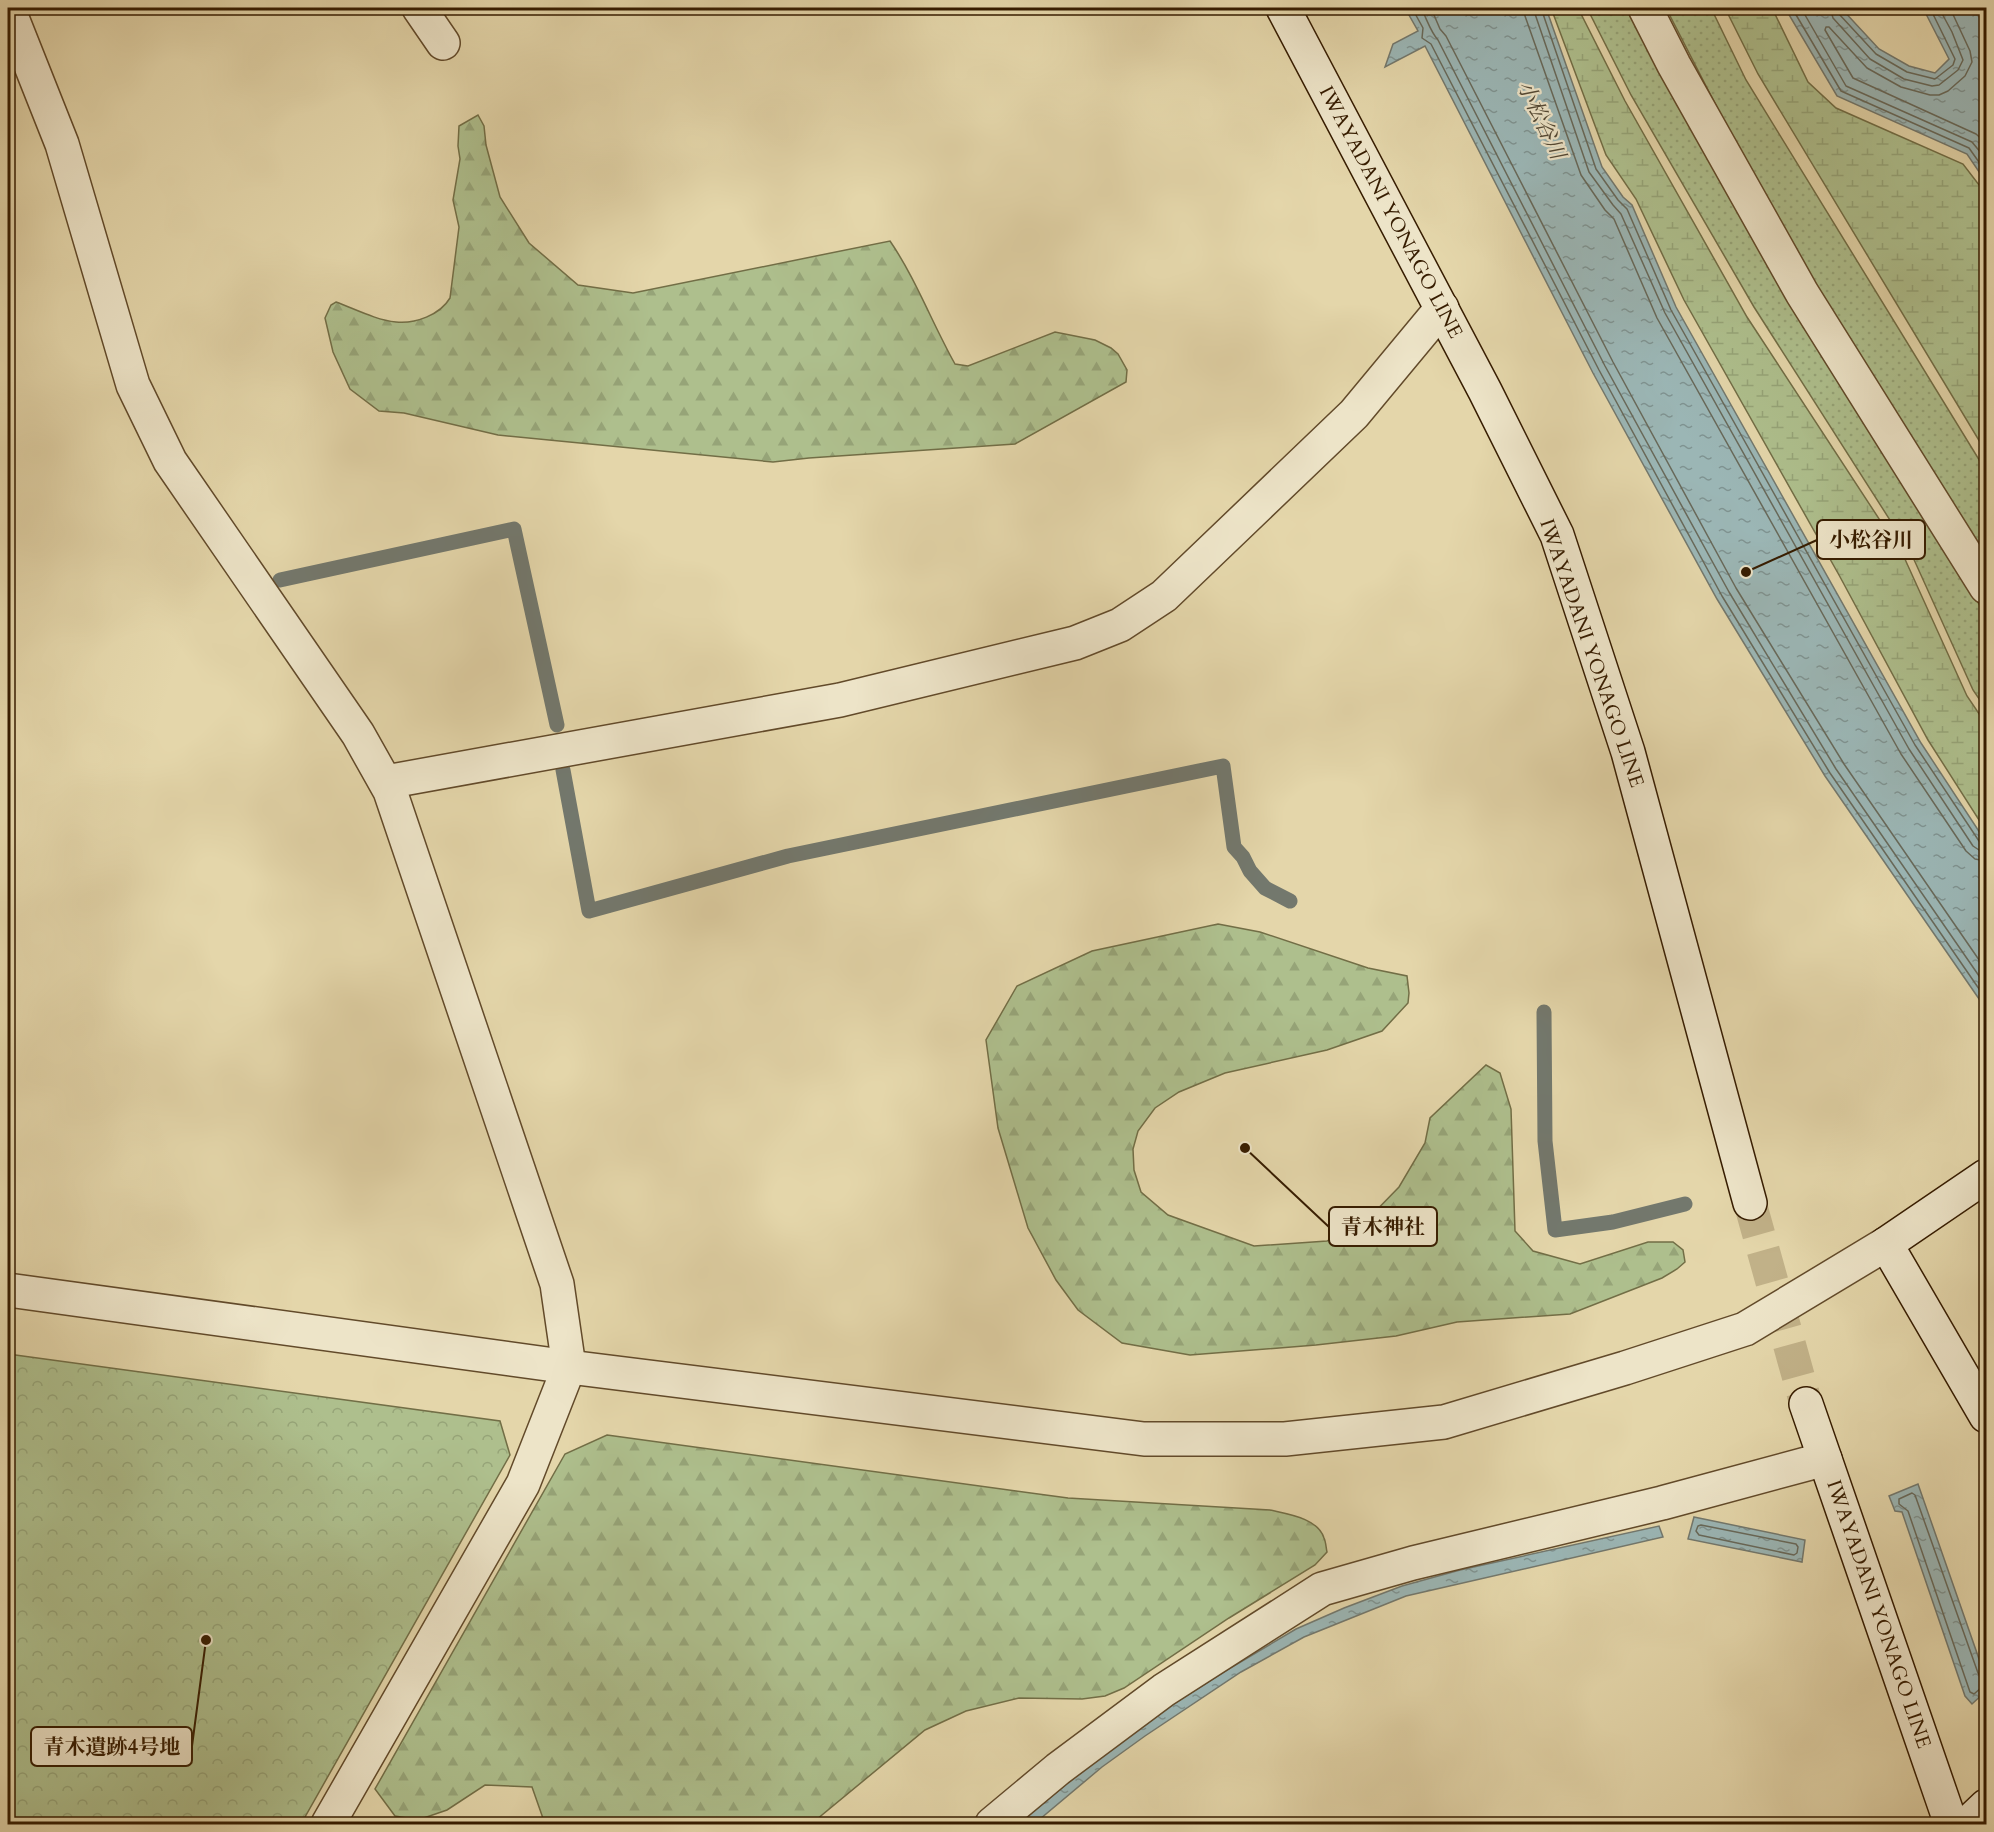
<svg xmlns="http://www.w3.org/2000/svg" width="1994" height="1832" font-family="Cardo,'Noto Serif JP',serif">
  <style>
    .grass { fill: url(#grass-dots); stroke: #726e46; stroke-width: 1.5 }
    .forest { fill: url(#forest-firs); stroke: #726e46; stroke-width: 1.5 }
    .wetland { fill: url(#wetland-marsh); stroke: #726e46; stroke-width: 1.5 }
    .park { fill: url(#park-crowns); stroke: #726e46; stroke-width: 1.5 }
    .water { fill: url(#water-ripples); stroke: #73786d; stroke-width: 1.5 }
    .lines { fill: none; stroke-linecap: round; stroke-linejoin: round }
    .shore { stroke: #68695a; stroke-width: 1.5 }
    .stream { stroke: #73786d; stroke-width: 15 }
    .secondary-tunnel { stroke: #c1b188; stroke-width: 33; stroke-dasharray: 33 16; stroke-linecap: butt }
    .minor-casing { stroke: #624a2a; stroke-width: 36 }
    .tertiary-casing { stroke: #624a2a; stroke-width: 36 }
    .secondary-casing { stroke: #361c00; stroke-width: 36 }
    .minor { stroke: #ede4c8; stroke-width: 33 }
    .tertiary { stroke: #ede4c8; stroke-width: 33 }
    .secondary { stroke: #ede4c8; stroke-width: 33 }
    .labels { text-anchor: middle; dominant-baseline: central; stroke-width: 4.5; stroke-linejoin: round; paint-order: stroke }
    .street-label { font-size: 20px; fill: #361c00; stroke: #ede4c8 }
    .water-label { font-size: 21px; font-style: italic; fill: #544a36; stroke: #ede4c8 }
    .leader { fill: none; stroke: #361c00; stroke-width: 2 }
    .callout-dot { fill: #361c00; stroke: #ede4c8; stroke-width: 2 }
    .callout { fill: #ede4c8; stroke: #361c00; stroke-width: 2 }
    .callout-label { font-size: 21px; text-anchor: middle; font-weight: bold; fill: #361c00 }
  </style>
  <defs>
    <pattern id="grass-dots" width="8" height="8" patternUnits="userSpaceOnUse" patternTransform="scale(1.5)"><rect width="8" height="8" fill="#aebf8d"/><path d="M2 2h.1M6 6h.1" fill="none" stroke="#96a478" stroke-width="1.8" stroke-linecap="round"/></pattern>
    <pattern id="forest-firs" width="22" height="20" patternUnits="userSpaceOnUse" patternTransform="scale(1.5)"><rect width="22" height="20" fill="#aebf8d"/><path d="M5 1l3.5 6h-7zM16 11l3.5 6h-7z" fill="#96a478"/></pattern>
    <pattern id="wetland-marsh" width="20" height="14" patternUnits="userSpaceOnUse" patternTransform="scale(1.5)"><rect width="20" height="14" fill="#aebf8d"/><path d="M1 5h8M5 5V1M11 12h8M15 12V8" fill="none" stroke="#96a478"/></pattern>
    <pattern id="park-crowns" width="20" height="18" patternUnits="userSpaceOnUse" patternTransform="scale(1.5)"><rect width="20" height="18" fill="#aebf8d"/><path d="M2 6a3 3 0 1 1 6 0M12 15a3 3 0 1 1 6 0" fill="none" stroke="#96a478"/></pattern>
    <pattern id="water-ripples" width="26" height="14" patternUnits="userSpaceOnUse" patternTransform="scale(1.5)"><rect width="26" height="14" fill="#9bb6b5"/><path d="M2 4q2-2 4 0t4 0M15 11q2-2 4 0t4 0" fill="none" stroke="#7f9391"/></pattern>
  </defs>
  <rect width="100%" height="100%" fill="#e4d6aa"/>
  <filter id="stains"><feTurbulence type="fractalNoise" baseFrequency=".00333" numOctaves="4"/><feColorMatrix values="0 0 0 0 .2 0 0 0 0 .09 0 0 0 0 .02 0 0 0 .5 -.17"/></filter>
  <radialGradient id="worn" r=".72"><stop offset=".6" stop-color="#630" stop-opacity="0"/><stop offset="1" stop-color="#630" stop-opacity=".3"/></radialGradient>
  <g class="grass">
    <path d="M 1587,8 L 1630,8 L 1805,329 L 1986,615 L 1986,709 L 1973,690 L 1911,553 L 1754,307 L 1631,95 Z"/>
    <path d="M 1666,8 L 1711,8 L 1746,80 L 1986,471 L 1986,567 L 1804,277 Z"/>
  </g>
  <g class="forest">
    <path d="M 478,115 L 484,126 L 486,145 L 500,197 L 529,243 L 578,285 L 633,293 L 890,241 C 916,279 932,323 955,364 L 968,366 L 1055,332 L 1095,340 L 1111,348 L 1118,354 L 1127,370 L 1126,382 L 1015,444 L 809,458 L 773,462 L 498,435 L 404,413 L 379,411 L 350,389 L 333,352 L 325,318 L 331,305 L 336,302 C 355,309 376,320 396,322 C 415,324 440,315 450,298 L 459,227 L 453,200 L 460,159 L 458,146 L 459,126 Z"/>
    <path d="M 1218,924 L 1260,932 L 1368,968 L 1407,976 L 1409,993 L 1408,1003 L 1382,1031 L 1327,1050 L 1225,1073 L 1179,1092 L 1155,1108 L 1138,1131 L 1133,1149 L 1134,1170 L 1141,1192 L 1168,1215 L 1254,1246 L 1327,1241 L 1361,1226 L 1399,1187 L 1425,1143 L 1430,1118 L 1486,1065 L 1500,1073 L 1511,1109 L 1515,1231 L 1533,1251 L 1580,1264 L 1648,1242 L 1673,1242 L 1683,1250 L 1685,1262 L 1677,1269 L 1662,1278 L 1570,1314 L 1457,1322 L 1396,1336 L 1316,1345 L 1190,1355 L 1122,1343 L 1078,1310 L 1056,1280 L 1028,1228 L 998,1128 L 986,1040 L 1017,986 L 1092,951 Z"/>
    <path d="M 607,1435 L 1068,1498 L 1270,1510 C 1287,1514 1318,1518 1324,1538 C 1326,1542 1326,1548 1327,1552 L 1315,1565 L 1229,1618 L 1124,1688 L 1105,1696 L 1082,1699 L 1019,1698 L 966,1711 L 925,1730 L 811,1824 L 545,1824 L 532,1787 L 485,1785 L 447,1810 L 418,1820 L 395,1816 L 375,1789 L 565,1454 Z"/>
  </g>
  <g class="wetland">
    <path d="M 1551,8 L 1578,8 L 1625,101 L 1747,317 L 1904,557 L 1967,696 L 1986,724 L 1986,831 L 1928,740 L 1839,575 L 1684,300 L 1636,199 L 1606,155 Z"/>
    <path d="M 1725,8 L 1772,8 L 1808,82 L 1836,108 L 1963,164 L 1986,194 L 1986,452 L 1758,74 Z"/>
  </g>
  <path class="park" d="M 8,1354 L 500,1421 L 510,1455 L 301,1824 L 8,1824 Z"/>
  <g class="water">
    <path d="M 1405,8 L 1546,8 L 1602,167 L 1623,197 L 1632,205 L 1676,307 L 1921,743 L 1986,842 L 1986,1009 L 1825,776 L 1717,599 L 1593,373 L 1425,46 L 1385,67 L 1393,44 L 1418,31 Z"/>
    <path d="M 1785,8 L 1841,8 L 1879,49 L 1909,66 L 1935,73 L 1949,59 L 1923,8 L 1986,8 L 1986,182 L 1967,154 L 1837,96 Z"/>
    <path d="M 1918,1484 L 1986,1679 L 1986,1691 L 1972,1704 L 1965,1696 L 1902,1512 L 1895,1511 L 1889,1496 Z"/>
    <path d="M 1694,1517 L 1805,1540 L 1802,1562 L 1688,1539 Z"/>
    <path d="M 1659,1526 L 1663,1537 L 1406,1596 L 1304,1637 L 1241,1672 L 1145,1736 L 1102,1767 L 1034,1824 L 1018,1824 L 1097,1759 L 1143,1723 L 1227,1670 L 1296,1629 L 1344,1608 L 1402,1586 L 1460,1570 Z"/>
  </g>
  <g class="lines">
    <g class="shore">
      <path d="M 1412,8 L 1423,28 L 1422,38 L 1431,44 L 1599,370 L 1722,596 L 1830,773 L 1986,999"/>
      <path d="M 1421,8 C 1427,19 1430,31 1438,40 L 1605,366 L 1729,592 L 1836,769 L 1986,986"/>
      <path d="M 1431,8 L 1440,29 L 1446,36 L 1613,362 L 1736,588 L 1844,764 L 1986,970"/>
      <path d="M 1524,8 L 1525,16 L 1581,175 L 1605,210 L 1614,219 L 1657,318 L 1901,754 L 1966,851 L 1975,859 L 1986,861"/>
      <path d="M 1533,8 L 1589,172 L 1613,205 L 1621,214 L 1665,313 L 1909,749 L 1973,846 L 1979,850 L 1986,852"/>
      <path d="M 1541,8 L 1596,169 L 1618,200 L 1627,209 L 1671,310 L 1915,745 L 1979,841 L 1986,844"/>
      <path d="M 1792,8 L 1841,91 L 1969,148 L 1986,172"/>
      <path d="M 1801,8 L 1846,86 L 1972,142 L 1986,159"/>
      <path d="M 1830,8 L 1833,18 L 1870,59 L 1904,79 L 1932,86 L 1939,85 L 1958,70 L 1963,60 L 1952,32 L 1939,8"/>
      <path d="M 1838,8 L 1839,14 L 1876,54 L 1907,72 L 1935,79 L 1953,65 L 1955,59 L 1930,8"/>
      <path d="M 1950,8 L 1970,51 L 1972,62 L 1965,76 L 1948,91 L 1939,95 L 1930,95 L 1901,87 L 1867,68 L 1829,27 L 1826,27 L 1825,30 L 1853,78 L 1976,134 L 1986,143"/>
      <path d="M 1701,1525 L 1796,1544 L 1798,1547 L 1797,1553 L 1794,1555 L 1699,1535 L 1696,1531 L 1698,1526 Z"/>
      <path d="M 1986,1678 L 1981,1677 L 1978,1673 L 1915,1495 L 1912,1493 L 1899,1499 L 1899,1504 L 1908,1511 L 1970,1692 L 1974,1694 L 1982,1687 L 1986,1687"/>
    </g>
    <g class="stream">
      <path d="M 280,580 L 514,529 L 557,725"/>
      <path d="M 563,770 L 589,911 L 788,856 L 1223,766 L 1234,847 L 1243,857 L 1250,871 L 1265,888 L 1290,901"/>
      <path d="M 1544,1012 L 1545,1141 L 1555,1230 L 1613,1222 L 1685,1204"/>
    </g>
    <path class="secondary-tunnel" d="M 1750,1203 L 1806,1404"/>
    <defs>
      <g id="minor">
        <path d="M 8,8 L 62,144 L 133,385 L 170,461 L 358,734 L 390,791 L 557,1284 L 569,1367 L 523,1484 L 328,1824"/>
        <path d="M 419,8 L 443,43"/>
        <path d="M 1645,8 L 1674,65 L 1802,293 L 1986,587"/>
        <path d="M 386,782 L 840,700 L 1075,643 L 1120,625 L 1164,596 L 1354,414 L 1442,308"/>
        <path d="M 992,1824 L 1058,1769 L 1164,1690 L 1322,1589 L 1413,1563 L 1662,1503 L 1825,1459"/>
      </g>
      <path id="tertiary" d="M 8,1290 L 569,1367 L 1144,1439 L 1285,1439 L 1444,1422 L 1625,1368 L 1745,1329 L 1886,1244"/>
      <g id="secondary">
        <path d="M 1283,8 L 1485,391 L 1557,535 L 1628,752 L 1750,1203"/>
        <path d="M 1986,1176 L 1886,1244 L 1986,1416"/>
        <path d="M 1806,1404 L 1951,1824"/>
        <path d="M 1967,1824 L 1986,1806"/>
      </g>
    </defs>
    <use href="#minor" class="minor-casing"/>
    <use href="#tertiary" class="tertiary-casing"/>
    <use href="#secondary" class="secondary-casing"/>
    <use href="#minor" class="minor"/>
    <use href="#tertiary" class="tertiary"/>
    <use href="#secondary" class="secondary"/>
  </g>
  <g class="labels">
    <g class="street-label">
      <text transform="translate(1391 212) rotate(62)">IWAYADANI YONAGO LINE</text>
      <text transform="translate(1592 653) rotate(71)">IWAYADANI YONAGO LINE</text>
      <text transform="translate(1879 1614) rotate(71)">IWAYADANI YONAGO LINE</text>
    </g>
    <g class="water-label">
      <text transform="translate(1541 120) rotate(65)">小松谷川</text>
    </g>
  </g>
  <path class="leader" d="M1746 572L1817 540M1245 1148L1329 1227M206 1640L192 1746"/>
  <g class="callout-dot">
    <circle cx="1746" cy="572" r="6"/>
    <circle cx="1245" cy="1148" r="6"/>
    <circle cx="206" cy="1640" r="6"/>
  </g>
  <g class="callout">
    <rect x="1817" y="520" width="108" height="39" rx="6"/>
    <rect x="1329" y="1207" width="108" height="39" rx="6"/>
    <rect x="31" y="1727" width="161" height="39" rx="6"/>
  </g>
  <g class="callout-label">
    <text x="1871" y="547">小松谷川</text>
    <text x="1383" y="1234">青木神社</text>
    <text x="112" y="1754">青木遺跡4号地</text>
  </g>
  <rect width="1994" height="1832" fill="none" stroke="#e4d6aa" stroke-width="30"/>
  <rect x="9" y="9" width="1976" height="1814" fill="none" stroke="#361c00" stroke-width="3"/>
  <rect x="15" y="15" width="1964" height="1802" fill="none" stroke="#361c00" stroke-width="1.5"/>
  <rect width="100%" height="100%" filter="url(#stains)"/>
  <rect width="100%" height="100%" fill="url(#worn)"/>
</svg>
